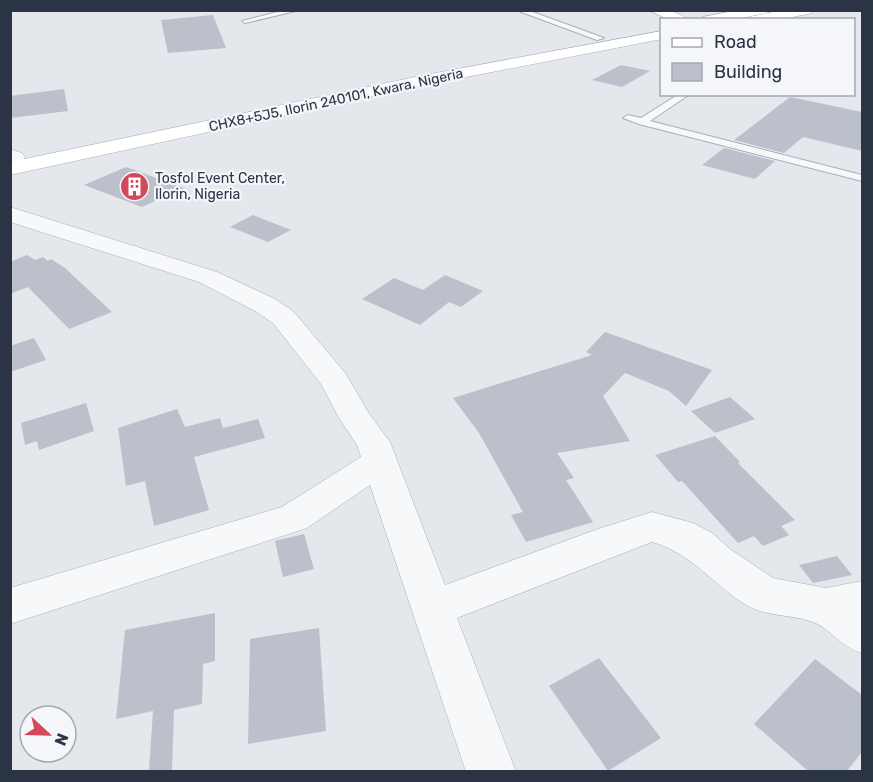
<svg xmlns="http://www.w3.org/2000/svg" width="873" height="782" font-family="Rubik,sans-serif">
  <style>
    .building { fill: #bbc0ca }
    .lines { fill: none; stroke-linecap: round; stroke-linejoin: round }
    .lane-casing { stroke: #a9aeb7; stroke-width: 2 }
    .street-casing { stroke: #a9aeb7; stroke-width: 1 }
    .secondary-casing { stroke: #a9aeb7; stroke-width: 1 }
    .primary-casing { stroke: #a3abb8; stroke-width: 1 }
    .lane { fill: #f7f8fa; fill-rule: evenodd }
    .street { fill: #f7f8fa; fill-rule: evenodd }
    .secondary { fill: #fff; fill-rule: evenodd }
    .primary { fill: #fff; fill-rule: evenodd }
    .labels { text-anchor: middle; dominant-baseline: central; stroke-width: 4.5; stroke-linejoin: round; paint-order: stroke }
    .far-street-label { font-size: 14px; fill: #2b3445; stroke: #f4f6f9 }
    .far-poi-label { font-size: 14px; fill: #2b3445; stroke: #f4f6f9; text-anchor: start }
  </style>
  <rect width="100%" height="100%" fill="#e4e7ec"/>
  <g class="building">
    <path d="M 213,15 L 226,48 L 168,53 L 161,20 Z"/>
    <path d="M 621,65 L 650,71 L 622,87 L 592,80 Z"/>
    <path d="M 64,89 L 68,111 L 10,118 L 10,96 Z"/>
    <path d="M 790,97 L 862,112 L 862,151 L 803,137 L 784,153 L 734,140 Z"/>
    <path d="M 724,148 L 775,161 L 755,179 L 702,165 Z"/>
    <path d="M 126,167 L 184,188 L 142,207 L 84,185 Z"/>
    <path d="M 253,215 L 291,230 L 268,242 L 230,227 Z"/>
    <path d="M 27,255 L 35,260 L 43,257 L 48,261 L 51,259 L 65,268 L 112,312 L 69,329 L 28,287 L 10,294 L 10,262 Z"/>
    <path d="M 445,275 L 483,291 L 461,307 L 449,302 L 420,325 L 362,299 L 394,278 L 423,290 Z"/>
    <path d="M 605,332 L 712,370 L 686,406 L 669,391 L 625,373 L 603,396 L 630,441 L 557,453 L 574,478 L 566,480 L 593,522 L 526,542 L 511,515 L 523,512 L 479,433 L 453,398 L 592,355 L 586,352 Z"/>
    <path d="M 34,338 L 46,360 L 10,372 L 10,346 Z"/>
    <path d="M 730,397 L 755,419 L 715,433 L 691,411 Z"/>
    <path d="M 86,403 L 94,431 L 39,450 L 37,441 L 25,445 L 21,423 Z"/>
    <path d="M 177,409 L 185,427 L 220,418 L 223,428 L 258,419 L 265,438 L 194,457 L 209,510 L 154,526 L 145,481 L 126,486 L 118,428 Z"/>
    <path d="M 715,436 L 740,462 L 738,463 L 795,520 L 781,526 L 789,535 L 763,546 L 754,536 L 738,543 L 682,481 L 678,482 L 655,455 Z"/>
    <path d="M 304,534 L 314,569 L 283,577 L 275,541 Z"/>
    <path d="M 837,556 L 852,575 L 813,583 L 799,565 Z"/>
    <path d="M 215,613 L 215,661 L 203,664 L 202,704 L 174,710 L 172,771 L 149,771 L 153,711 L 116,719 L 125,630 Z"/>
    <path d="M 319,628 L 326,731 L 248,744 L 250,639 Z"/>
    <path d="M 599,658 L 661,738 L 608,771 L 549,686 Z"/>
    <path d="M 815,659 L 862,695 L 862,752 L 847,771 L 808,771 L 754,724 Z"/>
  </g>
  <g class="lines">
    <defs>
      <g id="lane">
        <path d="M 285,10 L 300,10 L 245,23 L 242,21 Z"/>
        <path d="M 516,10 L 527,10 L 604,38 L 597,40 Z"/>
        <path d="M 679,94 L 690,94 L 650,121 L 862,175 L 862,181 L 639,124 L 623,118 L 628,115 L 641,118 Z"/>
      </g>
      <g id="street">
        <path d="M 10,149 L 22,153 L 25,157 L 22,161 L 10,162 Z"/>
        <path d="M 10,207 L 217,272 L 275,299 L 293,311 L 346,374 L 368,412 L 390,442 L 445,585 L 598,529 L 652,512 L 693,523 L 712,533 L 730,549 L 773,578 L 826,588 L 862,581 L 862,653 C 840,647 830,628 813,622 C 792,614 766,617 746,605 C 714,585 690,552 652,542 L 457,618 L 516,772 L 466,772 L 370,485 L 307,528 L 10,624 L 10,588 L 282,507 L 361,457 L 357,445 L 339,418 L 321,384 L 273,323 L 255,311 L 199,282 L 10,222 Z"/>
      </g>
      <path id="secondary" d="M 648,10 L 669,10 L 692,20 L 670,20 Z"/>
      <g id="primary">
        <path d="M 738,10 L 768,10 L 767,13 L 732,20 L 702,20 L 703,17 Z"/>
        <path d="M 783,10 L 813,10 L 812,13 L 778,20 L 748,20 L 749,17 Z"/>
        <path d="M 662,31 L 662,39 L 425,85 L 10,175 L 10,162 L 425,75 Z"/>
      </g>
    </defs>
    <use href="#lane" class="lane-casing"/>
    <use href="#street" class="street-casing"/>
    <use href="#secondary" class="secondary-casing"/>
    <use href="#primary" class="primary-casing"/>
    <use href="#lane" class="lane"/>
    <use href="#street" class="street"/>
    <use href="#secondary" class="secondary"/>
    <use href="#primary" class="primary"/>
  </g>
  <defs>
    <symbol id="building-disc" viewBox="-11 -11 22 22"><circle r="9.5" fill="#d1495b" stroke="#f4f6f9"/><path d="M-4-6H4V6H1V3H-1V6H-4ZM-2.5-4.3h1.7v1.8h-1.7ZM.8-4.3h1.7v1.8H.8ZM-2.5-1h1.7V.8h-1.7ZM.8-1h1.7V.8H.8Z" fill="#fff"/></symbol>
  </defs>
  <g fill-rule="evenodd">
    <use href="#building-disc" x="118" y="170" width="33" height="33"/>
  </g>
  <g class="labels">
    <g class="far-street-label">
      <text transform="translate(336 100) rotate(-12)">CHX8+5J5, Ilorin 240101, Kwara, Nigeria</text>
    </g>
    <g class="far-poi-label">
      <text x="155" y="178">Tosfol Event Center,<tspan x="155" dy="16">Ilorin, Nigeria</tspan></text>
    </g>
  </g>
  <rect width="873" height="782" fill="none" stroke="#2b3445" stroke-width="24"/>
  <rect x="660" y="18" width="195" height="78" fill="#f4f6f9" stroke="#a4a8b1" stroke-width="1.5"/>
  <rect x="672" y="38" width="30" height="9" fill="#ffffff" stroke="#a4a8b1" stroke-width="1.5"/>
  <text x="714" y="48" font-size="18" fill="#2b3445">Road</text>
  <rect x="672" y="63" width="30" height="18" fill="#bbc0ca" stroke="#a4a8b1" stroke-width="1.5"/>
  <text x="714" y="78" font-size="18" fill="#2b3445">Building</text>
  <g transform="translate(48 734) rotate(112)"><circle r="28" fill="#f4f6f9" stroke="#a4a8b1" stroke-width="1.5"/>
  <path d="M0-4.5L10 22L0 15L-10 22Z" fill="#d1495b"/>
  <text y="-9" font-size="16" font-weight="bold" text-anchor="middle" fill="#2b3445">N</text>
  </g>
</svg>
